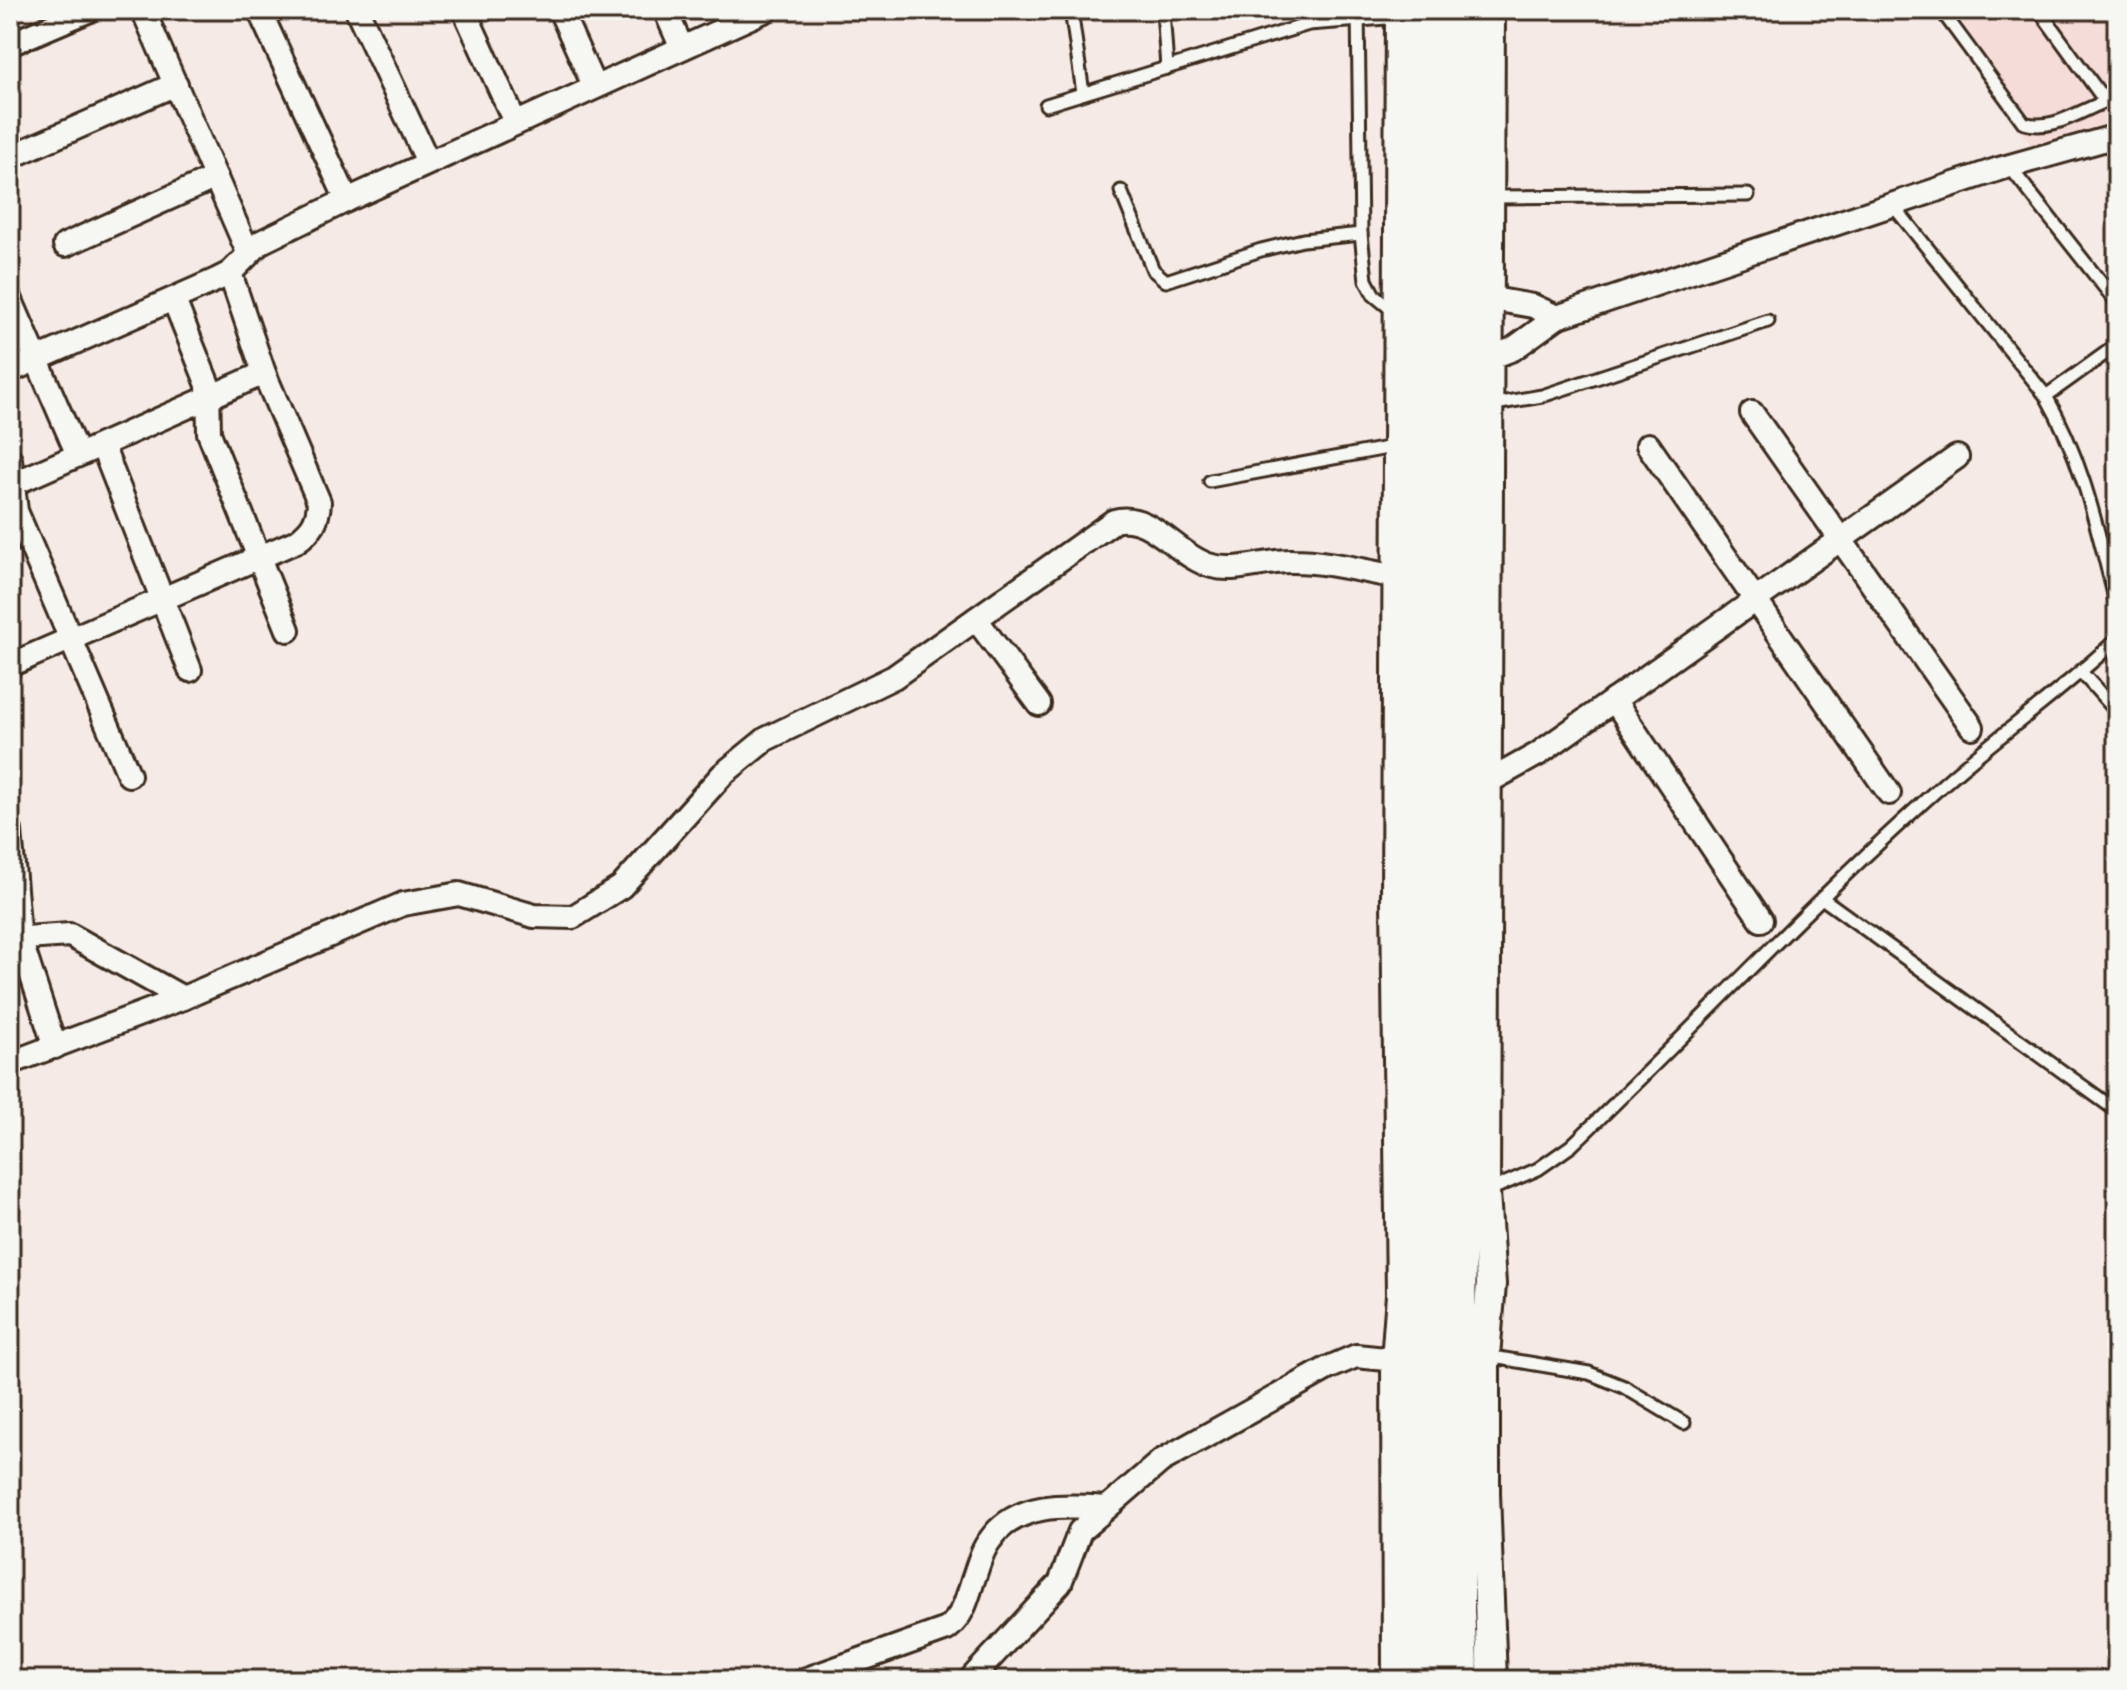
<svg xmlns="http://www.w3.org/2000/svg" width="2127" height="1690" font-family="'Balsamiq Sans',sans-serif">
  <style>
    .built { fill: #f6dcd9 }
    .lines { fill: none; stroke-linecap: round; stroke-linejoin: round }
    .service-casing { stroke: #3b2a1e; stroke-width: 17 }
    .minor-casing { stroke: #3b2a1e; stroke-width: 28 }
    .tertiary-casing { stroke: #3b2a1e; stroke-width: 34 }
    .trunk-casing { stroke: #3b2a1e; stroke-width: 44 }
    .service { stroke: #f6f6f2; stroke-width: 11 }
    .minor { stroke: #f6f6f2; stroke-width: 22 }
    .tertiary { stroke: #f6f6f2; stroke-width: 28 }
    .trunk { stroke: #f6f6f2; stroke-width: 38 }
  </style>
  <rect width="100%" height="100%" fill="#f6eae7"/>
  <filter id="ink" filterUnits="userSpaceOnUse"><feTurbulence type="fractalNoise" baseFrequency=".0125" numOctaves="2"/><feDisplacementMap in="SourceGraphic" scale="16" xChannelSelector="R" yChannelSelector="G"/><feConvolveMatrix kernelMatrix="1 2 1 2 8 2 1 2 1" color-interpolation-filters="sRGB"/></filter>
  <g filter="url(#ink)">
    <path class="built" d="M 1931,10 L 2117,10 L 2117,124 L 2033,148 Z"/>
    <g class="lines">
      <defs>
        <g id="service">
          <path d="M 1071,10 L 1083,93"/>
          <path d="M 1163,10 L 1167,68"/>
          <path d="M 1358,10 L 1361,234 L 1366,280 L 1374,295 L 1396,313"/>
          <path d="M 1941,10 L 2024,123 C 2056,133 2086,105 2117,98"/>
          <path d="M 2039,10 L 2105,101"/>
          <path d="M 1046,105 L 1309,24 L 1399,17"/>
          <path d="M 2009,166 L 2117,303"/>
          <path d="M 1121,191 L 1153,270 L 1166,281 L 1261,250 L 1303,240 L 1361,234"/>
          <path d="M 1488,197 L 1748,195"/>
          <path d="M 1892,204 L 2046,396 C 2084,462 2098,533 2117,606"/>
          <path d="M 2046,396 L 2117,345"/>
          <path d="M 1489,405 L 1542,396 L 1768,321"/>
          <path d="M 1210,481 L 1398,446"/>
          <path d="M 2082,673 L 2117,712"/>
          <path d="M 1822,898 L 2117,1111"/>
          <path d="M 1485,1192 L 1538,1169 L 1571,1146 C 1700,1023 1820,892 1954,775 C 2008,728 2066,688 2117,639"/>
          <path d="M 1487,1356 L 1589,1373 L 1624,1387 L 1684,1423"/>
        </g>
        <g id="minor">
          <path d="M 143,10 L 248,252"/>
          <path d="M 259,10 L 347,200"/>
          <path d="M 357,10 L 428,162"/>
          <path d="M 464,10 L 515,122"/>
          <path d="M 560,10 L 594,86"/>
          <path d="M 665,10 L 681,46"/>
          <path d="M 10,44 L 90,10"/>
          <path d="M 10,157 L 176,84"/>
          <path d="M 65,245 L 216,177"/>
          <path d="M 10,298 L 78,455"/>
          <path d="M 1487,298 L 1533,306 L 1557,317"/>
          <path d="M 174,300 L 208,385 L 209,433 L 288,630"/>
          <path d="M 1487,359 L 1513,349 L 1557,317 L 1999,169 L 2117,136"/>
          <path d="M 10,371 L 216,280 L 230,273 L 261,242 L 347,200 L 766,10"/>
          <path d="M 1752,413 L 1972,727"/>
          <path d="M 102,445 L 190,670"/>
          <path d="M 1648,445 L 1889,793"/>
          <path d="M 10,459 L 16,511 L 129,775"/>
          <path d="M 13,484 L 264,373"/>
          <path d="M 976,619 L 1039,704"/>
          <path d="M 10,665 L 297,541 C 312,530 318,521 319,502 L 264,373 L 230,273"/>
          <path d="M 1614,700 L 1761,920"/>
          <path d="M 1486,783 L 1538,754 L 1957,457"/>
          <path d="M 10,831 L 19,936 L 55,1047"/>
          <path d="M 10,939 L 70,935 L 183,998"/>
          <path d="M 10,1063 L 183,998 L 403,904 L 459,894 L 534,916 L 573,917 L 621,887 L 723,774 L 766,739 L 894,677 L 1114,521 C 1151,511 1177,557 1212,566 C 1238,573 1266,560 1293,561 C 1327,561 1363,571 1397,577"/>
          <path d="M 804,1680 L 947,1629 C 963,1616 967,1599 973,1580 C 978,1567 981,1551 990,1540 C 1016,1502 1066,1505 1105,1508"/>
          <path d="M 970,1680 L 1060,1583 L 1080,1531 L 1161,1461 L 1328,1368 L 1356,1356 L 1396,1360"/>
        </g>
        <g id="tertiary">
          <path d="M 1490,10 L 1485,1192 L 1491,1284 L 1485,1356 L 1485,1493 L 1492,1680"/>
          <path d="M 1397,1680 L 1396,1360 L 1401,1295 L 1396,901 L 1400,10"/>
        </g>
        <g id="trunk">
          <path d="M 1427,10 L 1428,1282 L 1424,1508 L 1429,1680"/>
          <path d="M 1459,1680 L 1455,1611 L 1462,10"/>
        </g>
      </defs>
      <use href="#service" class="service-casing"/>
      <use href="#minor" class="minor-casing"/>
      <use href="#tertiary" class="tertiary-casing"/>
      <use href="#trunk" class="trunk-casing"/>
      <use href="#service" class="service"/>
      <use href="#minor" class="minor"/>
      <use href="#tertiary" class="tertiary"/>
      <use href="#trunk" class="trunk"/>
    </g>
  </g>
  <rect width="2127" height="1690" fill="none" stroke="#f6f6f2" stroke-width="40"/>
  <rect x="20" y="20" width="2087" height="1650" fill="none" stroke="#3b2a1e" stroke-width="3" filter="url(#ink)"/>
</svg>
